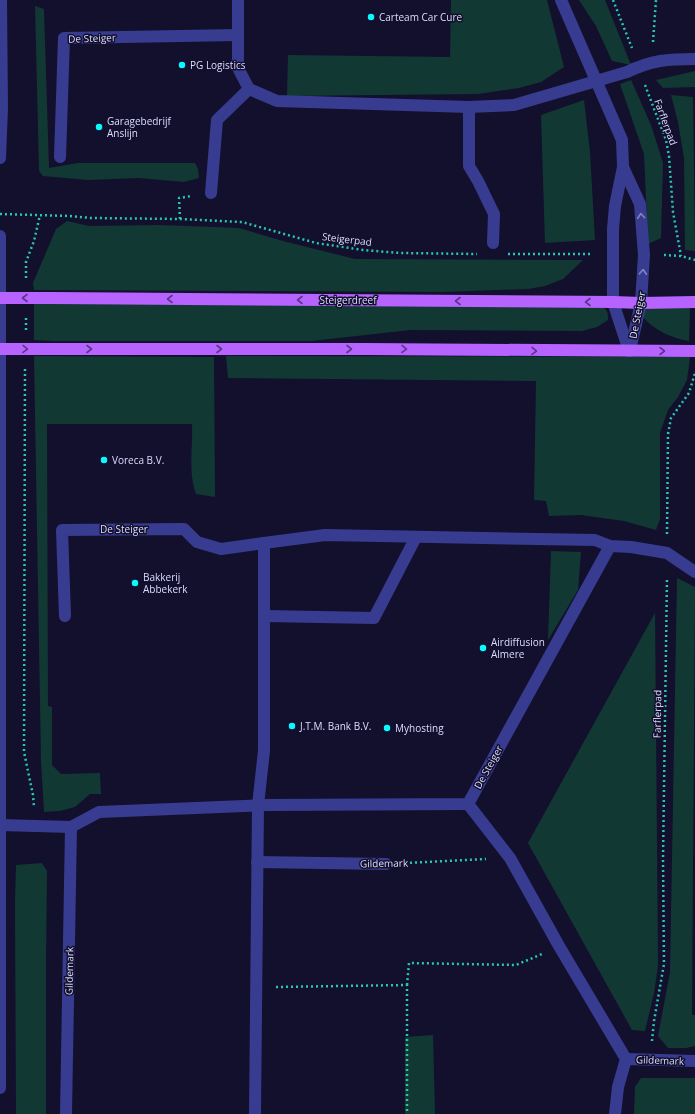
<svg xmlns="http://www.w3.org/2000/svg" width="695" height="1114" font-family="'Open Sans',sans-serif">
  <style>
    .green { fill: #123833 }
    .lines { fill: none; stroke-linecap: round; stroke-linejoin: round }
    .path { stroke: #27c8b0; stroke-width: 2.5; stroke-dasharray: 2 3; stroke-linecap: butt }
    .minor { stroke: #373c90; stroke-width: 12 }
    .major { stroke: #b763ff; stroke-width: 12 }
    .major-bridge { stroke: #b763ff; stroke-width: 12 }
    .oneway { stroke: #8284c2 }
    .oneway2 { stroke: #5c358c }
    .poi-dot { fill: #08fcff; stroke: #12102d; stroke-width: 1.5 }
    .labels { text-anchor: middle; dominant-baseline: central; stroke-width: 3; stroke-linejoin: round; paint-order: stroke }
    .poi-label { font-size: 10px; fill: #dddcff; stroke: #12102d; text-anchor: start }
    .street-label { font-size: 10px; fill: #dddcff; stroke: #12102d }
  </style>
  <rect width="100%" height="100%" fill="#12102d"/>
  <g class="green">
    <path d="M 451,0 L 547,0 L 564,67 L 541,82 L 519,88 L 478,94 L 287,96 L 288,55 L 450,57 Z"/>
    <path d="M 579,0 L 605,0 L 631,65 L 612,61 L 596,26 Z"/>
    <path d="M 35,6 L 44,9 L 49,168 L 78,163 L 195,163 L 198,169 L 199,178 L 184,182 L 139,178 L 88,180 L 43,176 L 39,171 Z"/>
    <path d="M 695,71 L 695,87 L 663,88 L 656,80 Z"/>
    <path d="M 631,80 L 651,125 L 663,163 L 661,238 L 648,244 L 644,154 L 620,84 Z"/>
    <path d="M 671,95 L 693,97 L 695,251 L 685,250 L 684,158 L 678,122 Z"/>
    <path d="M 584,100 L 590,152 L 595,240 L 545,243 L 541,115 Z"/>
    <path d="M 67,221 L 89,226 L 160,225 L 239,228 L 283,241 L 355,259 L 583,260 L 563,279 L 545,286 L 528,289 L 441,292 L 34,290 L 33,283 L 56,229 Z"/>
    <path d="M 34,304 L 600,306 C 608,309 608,313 608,320 L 597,327 L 582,331 L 410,330 L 312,341 L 55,341 L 34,340 Z"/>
    <path d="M 647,308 L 690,308 L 689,341 C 672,338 655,331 643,317 L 644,311 Z"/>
    <path d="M 34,356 L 214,357 L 215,497 L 196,494 C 188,472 193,447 192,424 L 47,424 L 48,706 L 52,707 L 52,765 L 61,774 L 100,773 L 101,794 L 90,794 L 75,807 L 60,811 L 44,812 L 41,760 Z"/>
    <path d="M 226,356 L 690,357 L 687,380 L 678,397 L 668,410 L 660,433 L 660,519 L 656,530 L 624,521 L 581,515 L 549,516 L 546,501 L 534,500 L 536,381 L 228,378 Z"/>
    <path d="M 551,551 L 581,552 L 578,590 L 548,640 Z"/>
    <path d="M 677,578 L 695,587 L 692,1015 L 695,1015 L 695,1046 L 686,1048 L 668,1048 L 658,1036 L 670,972 Z"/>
    <path d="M 655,613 L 658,966 L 654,993 L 645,1031 L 632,1030 L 528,843 Z"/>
    <path d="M 42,863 L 47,871 L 46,963 L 46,1114 L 16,1114 L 15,903 L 16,865 Z"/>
    <path d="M 433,1035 L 435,1114 L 405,1114 L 405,1037 Z"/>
    <path d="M 641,1078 L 695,1078 L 695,1114 L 634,1114 L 635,1087 Z"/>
  </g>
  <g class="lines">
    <g class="path">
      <path d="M 613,0 L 632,48"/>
      <path d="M 653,42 L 656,0"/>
      <path d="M 645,85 L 666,140 L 669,156 L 673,212 L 681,256"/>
      <path d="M 0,214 L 70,216 L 91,218 L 180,219 L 242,222 L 316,243 L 363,250 L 400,253 L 477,254"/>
      <path d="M 180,219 L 179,198 L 192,196"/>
      <path d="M 508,254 L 593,254"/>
      <path d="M 664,255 L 681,256 L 695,260"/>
      <path d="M 26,278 L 26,262 L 34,241 L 40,215"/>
      <path d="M 26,330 L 26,317"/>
      <path d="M 25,369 L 24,752 L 33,795 L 34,807"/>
      <path d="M 667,534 L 668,434 L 671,418 L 689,393 L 695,373"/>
      <path d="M 405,863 L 486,859"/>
      <path d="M 407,985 L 409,963 L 516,965 L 542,954"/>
      <path d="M 276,987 L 407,985 L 407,1114"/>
      <path d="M 652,1041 L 654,1021 L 664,964 L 663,859 L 667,577"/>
    </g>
    <g class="minor">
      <path d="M 238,0 L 238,68 L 249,89 L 277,101 L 469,107 L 514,105 L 627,72 C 652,60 668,59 695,59"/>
      <path d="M 561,0 L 622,140 L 623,167 L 615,206 L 613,229 L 613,302 L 629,351"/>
      <path d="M 469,107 L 469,166 L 478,181 L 494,214 L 493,243"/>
      <path d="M 60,157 L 64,38 L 238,35"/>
      <path d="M 0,158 L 2,108 L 1,0"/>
      <path d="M 623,167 L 640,204 L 644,255 L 641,303 L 630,350"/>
      <path d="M 211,193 L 217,120 L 249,89"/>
      <path d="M 0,236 L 0,1088"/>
      <path d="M 65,616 L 62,530 L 184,529 L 197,542 L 221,549 L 264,543"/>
      <path d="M 264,616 L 374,618 L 416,537"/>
      <path d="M 468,804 L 510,858 L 559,946 L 626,1059 L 618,1087 L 615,1114"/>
      <path d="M 0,825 L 71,827 L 99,812 L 267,805 L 468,804 L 610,546"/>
      <path d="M 257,862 L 386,864"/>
      <path d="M 626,1059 L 695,1061"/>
      <path d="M 66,1114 L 71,827"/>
      <path d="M 255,1114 L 258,805 L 264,751 L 264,543 L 325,535 L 595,540 L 610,546 L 631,547 L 667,553 L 695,572"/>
    </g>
    <g class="major">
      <path d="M 49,298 L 613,302 L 641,303 L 695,302"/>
      <path d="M 50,349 L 365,349 L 695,351"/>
    </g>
    <g class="major-bridge">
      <path d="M 0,298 L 49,298"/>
      <path d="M 0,349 L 50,349"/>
    </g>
  </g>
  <defs><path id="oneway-chevron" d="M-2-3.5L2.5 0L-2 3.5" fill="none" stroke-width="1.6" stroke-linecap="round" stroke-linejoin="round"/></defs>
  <g class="oneway">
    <use href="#oneway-chevron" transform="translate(641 216) rotate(-95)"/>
    <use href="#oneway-chevron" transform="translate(643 272) rotate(-87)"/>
  </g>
  <g class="oneway2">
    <use href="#oneway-chevron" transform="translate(25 298) rotate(-180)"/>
    <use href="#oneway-chevron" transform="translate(170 299) rotate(-180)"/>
    <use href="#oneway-chevron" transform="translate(300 300) rotate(-180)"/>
    <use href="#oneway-chevron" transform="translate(458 301) rotate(-180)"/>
    <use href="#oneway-chevron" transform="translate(588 302) rotate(-180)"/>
    <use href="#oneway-chevron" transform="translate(25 349) rotate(1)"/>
    <use href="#oneway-chevron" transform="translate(89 349)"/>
    <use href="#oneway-chevron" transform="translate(219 349)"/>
    <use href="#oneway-chevron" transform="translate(349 349)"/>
    <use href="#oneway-chevron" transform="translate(404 349) rotate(1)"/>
    <use href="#oneway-chevron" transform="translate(534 351) rotate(1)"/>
    <use href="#oneway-chevron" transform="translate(662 351)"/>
  </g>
  <g class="poi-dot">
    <circle cx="371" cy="17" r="4"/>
    <circle cx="182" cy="65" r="4"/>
    <circle cx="99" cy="127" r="4"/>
    <circle cx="104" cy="460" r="4"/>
    <circle cx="135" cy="583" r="4"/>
    <circle cx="483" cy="648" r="4"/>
    <circle cx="292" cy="726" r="4"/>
    <circle cx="387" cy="728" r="4"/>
  </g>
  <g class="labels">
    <g class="poi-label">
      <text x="379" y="17">Carteam Car Cure</text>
      <text x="190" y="65">PG Logistics</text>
      <text x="107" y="121">Garagebedrijf<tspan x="107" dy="12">Anslijn</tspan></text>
      <text x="112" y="460">Voreca B.V.</text>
      <text x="143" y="577">Bakkerij<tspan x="143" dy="12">Abbekerk</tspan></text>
      <text x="491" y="642">Airdiffusion<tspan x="491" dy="12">Almere</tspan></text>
      <text x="300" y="726">J.T.M. Bank B.V.</text>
      <text x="395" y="728">Myhosting</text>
    </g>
    <g class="street-label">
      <text transform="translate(92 38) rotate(-2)">De Steiger</text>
      <text transform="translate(666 122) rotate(70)">Farflerpad</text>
      <text transform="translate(347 239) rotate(7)">Steigerpad</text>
      <text x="348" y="300">Steigerdreef</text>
      <text transform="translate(637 315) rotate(-79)">De Steiger</text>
      <text x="124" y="529">De Steiger</text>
      <text transform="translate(657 714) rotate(-89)">Farflerpad</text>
      <text transform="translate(488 767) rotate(-61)">De Steiger</text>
      <text transform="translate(384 863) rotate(-1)">Gildemark</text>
      <text transform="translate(69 971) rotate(-89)">Gildemark</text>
      <text transform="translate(660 1060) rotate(2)">Gildemark</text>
    </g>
  </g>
</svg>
